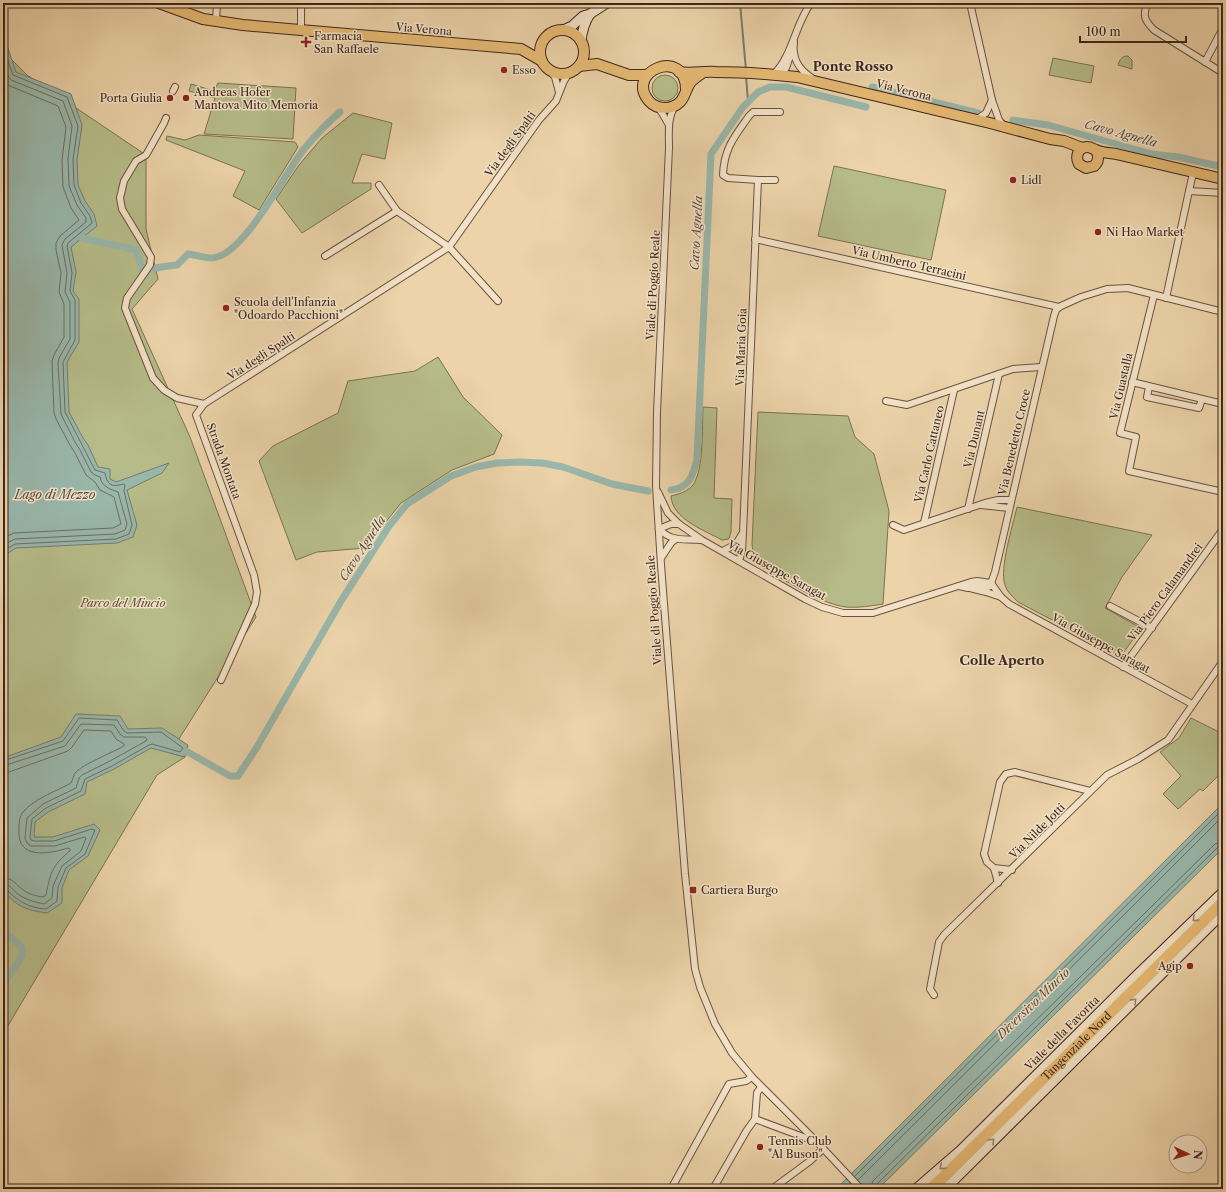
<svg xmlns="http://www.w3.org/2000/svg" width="1226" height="1192" font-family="'Libre Caslon Text',serif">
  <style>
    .green { fill: #b6bc89; stroke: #7a7253 }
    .water { fill: #99b7ab; stroke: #747d72 }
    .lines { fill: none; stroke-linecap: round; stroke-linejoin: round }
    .shore { stroke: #6b6f64; stroke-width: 1 }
    .stream { stroke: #747d72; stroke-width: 2 }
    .canal { stroke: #99b7ab; stroke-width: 7 }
    .street-casing { stroke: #695240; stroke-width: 8 }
    .secondary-casing { stroke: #3d271d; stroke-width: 11 }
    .primary-casing { stroke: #3d271d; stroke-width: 12 }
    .highway-casing { stroke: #3d271d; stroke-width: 13 }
    .street { stroke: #f3e2c7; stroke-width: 6 }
    .secondary { stroke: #f3e2c7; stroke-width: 9 }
    .primary { stroke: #e6ba74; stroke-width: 10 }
    .highway { stroke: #e6ba74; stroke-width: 11 }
    .oneway { stroke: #988472 }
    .poi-dot { fill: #8f2418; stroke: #f3e2c7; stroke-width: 1.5 }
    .labels { text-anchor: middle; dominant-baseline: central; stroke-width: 3; stroke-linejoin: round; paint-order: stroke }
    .street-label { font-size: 11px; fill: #3d271d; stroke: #f3e2c7 }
    .poi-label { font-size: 11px; fill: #3d271d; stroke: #f3e2c7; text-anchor: start }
    .park-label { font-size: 11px; font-style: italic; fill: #5b4c38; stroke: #f3e2c7 }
    .water-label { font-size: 12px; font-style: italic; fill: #544b40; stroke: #f3e2c7 }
    .quarter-label { font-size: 13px; font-weight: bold; fill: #3d271d; stroke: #f3e2c7 }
  </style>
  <rect width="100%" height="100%" fill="#ecd3a9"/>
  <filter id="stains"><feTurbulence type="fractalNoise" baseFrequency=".005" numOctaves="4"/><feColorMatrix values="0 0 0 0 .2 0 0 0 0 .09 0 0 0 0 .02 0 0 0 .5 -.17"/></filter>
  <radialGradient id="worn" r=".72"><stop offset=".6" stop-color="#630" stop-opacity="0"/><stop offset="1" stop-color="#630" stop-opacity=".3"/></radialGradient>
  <g class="green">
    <path d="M 3,51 L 27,75 L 146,155 L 146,229 L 158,279 L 132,309 L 190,437 L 256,617 L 170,753 L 185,757 L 157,775 L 3,1034 Z"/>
    <path d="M 1128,56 L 1132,60 L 1132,69 L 1118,65 C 1120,59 1122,56 1128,56 Z"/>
    <path d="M 1053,58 L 1094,66 L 1091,83 L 1049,75 Z"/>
    <circle cx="665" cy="88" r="13"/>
    <path d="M 218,83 L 296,88 L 293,139 L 204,134 L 215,98 L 189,91 L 191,84 L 214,91 Z"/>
    <path d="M 353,113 L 392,123 L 385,159 L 362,154 L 352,183 L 371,183 L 371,189 L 302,233 L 276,199 L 299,165 L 322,138 Z"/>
    <path d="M 199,135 L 295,142 L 298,147 L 259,210 L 233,196 L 245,171 L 166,140 L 167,136 L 185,140 Z"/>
    <path d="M 834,166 L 946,190 L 931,260 L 818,236 Z"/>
    <path d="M 438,357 L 463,397 L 502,435 L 494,454 L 452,470 L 401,503 L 365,548 L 317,552 L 296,560 L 259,461 L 273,446 L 338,413 L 348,381 L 415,371 Z"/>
    <path d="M 703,407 L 717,408 L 714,498 L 732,499 L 731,532 L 729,539 L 722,540 C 704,530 672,519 671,496 C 679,494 687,492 693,485 C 704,469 702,427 703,407 Z"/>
    <path d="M 758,412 L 848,416 L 855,437 L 874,454 L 889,511 L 883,604 C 871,606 858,608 846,607 C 818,603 787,581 762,567 C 756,560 753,554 752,544 Z"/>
    <path d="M 1017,507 L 1152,535 L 1122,577 L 1105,608 L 1141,628 L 1124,652 L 1117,654 L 1018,602 C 1013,597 1007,592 1005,585 C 999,569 1013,525 1017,507 Z"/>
    <path d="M 1191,718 L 1223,734 L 1223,771 L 1203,791 L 1200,789 L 1178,809 L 1163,794 L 1181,776 L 1160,752 L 1179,738 Z"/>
  </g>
  <g class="water">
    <path d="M 3,34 L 16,72 L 71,94 L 82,125 L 77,160 L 78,185 L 85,201 L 94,214 L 97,226 L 71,247 L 76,272 L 73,291 L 79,299 L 79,342 L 67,362 L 69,412 L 83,438 L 88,445 L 98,467 L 110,469 L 110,479 L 116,482 L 169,463 L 162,473 L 127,490 L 137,525 L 133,537 L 117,543 L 16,548 L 3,556 Z"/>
    <path d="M 76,714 L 120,716 L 128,729 L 162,728 L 188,745 L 185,757 L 151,748 L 114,769 L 87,782 L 85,794 L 48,812 L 35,822 L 34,837 L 53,837 L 94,824 L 100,830 L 88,856 L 69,870 L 62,888 L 62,903 L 47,913 C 26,910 18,907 3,891 L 3,758 L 61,737 Z"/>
    <path d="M 1223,803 L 1223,848 L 878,1189 L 836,1189 Z"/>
  </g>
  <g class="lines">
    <g class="shore">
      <path d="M 3,47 L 13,75 L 67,97 L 78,126 L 73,159 L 74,185 L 81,203 L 90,216 L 92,223 L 68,243 L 67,246 L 72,273 L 70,291 L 75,300 L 75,340 L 63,362 L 65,412 L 95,470 L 105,473 C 107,484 111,488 123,484 L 125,485 L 124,491 L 132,525 L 129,534 L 116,539 L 15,544 L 3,551"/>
      <path d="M 3,62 L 8,76 L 11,80 L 63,101 L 72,126 L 68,159 L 69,186 L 77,205 L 86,218 L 86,222 L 65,239 L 62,245 L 67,273 L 65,292 L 70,302 L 70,339 L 59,358 L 58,363 L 61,414 L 75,442 L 80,450 L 91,472 L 95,475 L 100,477 C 102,487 110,489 118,492 L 127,524 L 125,530 L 115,534 L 15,539 L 3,545"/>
      <path d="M 3,80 L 10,86 L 58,106 L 66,127 L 62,160 L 63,187 L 71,208 L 79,220 L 60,236 L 56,243 L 56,250 L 61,273 L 59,292 L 64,304 L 64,337 L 54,355 L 52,361 L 54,413 L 56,419 L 70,445 L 75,453 L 86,475 L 95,482 L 100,490 L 114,497 L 121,524 L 113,528 L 14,533 L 3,538"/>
      <path d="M 3,761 L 63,741 L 79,718 L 117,720 L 124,731 L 127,733 L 161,732 L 183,748 L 180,752 L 152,744 L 149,745 L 112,766 L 85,779 L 81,791 L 46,808 L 32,819 L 30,837 L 31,840 L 34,841 L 54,841 L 92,829 L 95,830 L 85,854 L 66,868 L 58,887 L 57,901 L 46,909 C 34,908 25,905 16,898 C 11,895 9,890 3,889"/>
      <path d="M 3,766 L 65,746 L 81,724 L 114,725 L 120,734 L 124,737 L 145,737 L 147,739 L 146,741 L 110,761 L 82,775 L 79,778 L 76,788 L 43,804 L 27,818 L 25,838 L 27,843 L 31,846 L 55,846 L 84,837 L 86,838 L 81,851 L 62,866 L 53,886 L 52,898 L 44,904 C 35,902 27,900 19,895 C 13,891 11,884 3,884"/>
      <path d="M 3,772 L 9,772 L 68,751 L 72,747 L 84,730 L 111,731 L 116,739 L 124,744 L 124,746 C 113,752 82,765 76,772 C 73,775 73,780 71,783 C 55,792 35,798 23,812 C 19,817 19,824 19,830 C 17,860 49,854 68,848 L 70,849 L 70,851 C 52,865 50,874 46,895 L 43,897 C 35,896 28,894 22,889 C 15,884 13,878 3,878"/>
      <path d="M 855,1176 L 1223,809"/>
      <path d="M 858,1180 L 1223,816"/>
      <path d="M 870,1189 L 873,1181 L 1215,844 L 1223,841"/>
      <path d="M 875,1189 L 877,1184 L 1218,847 L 1223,846"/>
    </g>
    <g class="stream">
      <path d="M 740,3 L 746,70"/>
      <path d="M 746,76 L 748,101"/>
    </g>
    <g class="canal">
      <path d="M 872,87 L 978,113"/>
      <path d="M 1013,120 L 1048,125 L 1152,154 L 1178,157 L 1223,167"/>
      <path d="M 82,238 L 136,250 L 143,271 L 161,267 L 177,265 L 188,254 C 196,255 205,258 212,258 C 244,256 284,174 304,149 C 315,136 327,123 340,112"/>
      <path d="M 671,490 C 690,488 693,475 697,459 L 711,154 L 743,107 L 758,92 L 770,87 L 786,87 L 866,107"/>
      <path d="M 186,751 L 230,776 L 238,776 L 257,747 L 341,601 L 389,526 L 407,504 L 451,476 L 476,467 L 497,463 L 519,462 L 542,463 L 563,467 L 612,484 L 648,491"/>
      <path d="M 3,931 L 22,947 L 23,955 L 3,985"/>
    </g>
    <defs>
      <g id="street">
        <path d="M 970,3 L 992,100 L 999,120 L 1003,125"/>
        <path d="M 1147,3 C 1143,16 1144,20 1154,30 L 1223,73"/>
        <path d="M 216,21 L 217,3"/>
        <path d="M 301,30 L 301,3"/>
        <path d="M 794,42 C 792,58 798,69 812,78"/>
        <path d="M 1205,62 L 1223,28"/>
        <path d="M 550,71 L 555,77 L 559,92"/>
        <path d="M 774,74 C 793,55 795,24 811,3"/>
        <path d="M 780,75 L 786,68 L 792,50"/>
        <path d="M 173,91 L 175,87"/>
        <path d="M 657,106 L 662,113 L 669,125"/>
        <path d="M 675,106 C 667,119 669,133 669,148 L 657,412 L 656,486 L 661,565 L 685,874 L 695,969 L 700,987 L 715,1024 L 732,1053 L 752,1077 L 817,1142 L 861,1189"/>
        <path d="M 166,118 L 164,123 L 146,155 L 136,161 L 124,181 L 120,198 L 122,209 L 151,257 L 150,265 L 127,298 L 125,308 L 153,378 L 164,390 L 177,398 L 204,404 L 196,415 L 254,575 L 257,592 L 255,604 L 221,680"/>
        <path d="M 976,120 L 986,113 L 992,100"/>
        <path d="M 758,180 L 728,178 L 723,175 C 724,148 735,136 749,116 L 753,112 L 780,112"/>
        <path d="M 379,185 L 397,211 L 449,247 L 498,301"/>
        <path d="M 1189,191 L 1193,173"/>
        <path d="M 755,239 L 1059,307"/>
        <path d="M 325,256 L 397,211"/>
        <path d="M 1154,295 L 1120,433 L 1136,437 L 1129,471 L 1223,492"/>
        <path d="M 1166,298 L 1189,191 L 1223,193"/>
        <path d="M 1132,382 L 1223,404"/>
        <path d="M 1149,387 L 1147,397 L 1199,408 L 1202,399"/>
        <path d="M 886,401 L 907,405 L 1013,369 L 1041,367"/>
        <path d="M 204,404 L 449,247 L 539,120 L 556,101 L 564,81 L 569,73"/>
        <path d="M 658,492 L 668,513 L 679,524 L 702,540 L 805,599 L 822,607 L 843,613 L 873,613 L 971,582 L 977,581 L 991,583 L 1001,597 L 1009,604 L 1192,704"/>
        <path d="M 981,505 L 1009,508"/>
        <path d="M 968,509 L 999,374"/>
        <path d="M 924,523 L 954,390"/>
        <path d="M 893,525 L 904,530 L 985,503 L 998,500 L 1011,500"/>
        <path d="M 659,529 C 673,543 683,538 701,540"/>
        <path d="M 659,529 L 671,524 L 679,524"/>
        <path d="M 723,551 L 736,544 L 742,534"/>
        <path d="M 661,558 L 671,543 L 676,539"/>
        <path d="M 739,561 L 742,551 L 743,533 L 758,180 L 775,180"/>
        <path d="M 959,586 L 968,588 L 977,585 L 988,587 L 990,586 L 995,572 L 1054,316 L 1056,310 L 1061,306 L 1081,297 L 1107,289 L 1128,288 L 1223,312"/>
        <path d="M 970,588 L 986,592 L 1001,597"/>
        <path d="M 1110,606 L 1152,628"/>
        <path d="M 1123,667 L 1223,529"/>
        <path d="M 994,868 L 1012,870"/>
        <path d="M 998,883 L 994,868 L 987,862 L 984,854 L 1000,782 L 1006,774 L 1015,772 L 1090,791"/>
        <path d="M 934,995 L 930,989 L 939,942 L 944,935 L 1107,775 L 1138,759 L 1168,740 L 1223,661"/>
        <path d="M 755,1119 L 814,1141"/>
        <path d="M 671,1189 L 729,1084 L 746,1081 L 752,1077"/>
        <path d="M 713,1189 L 747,1130 L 755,1119 L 757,1093 L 761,1087"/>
        <path d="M 772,1189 L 810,1161 L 823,1149"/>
      </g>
      <g id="secondary">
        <path d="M 563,30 L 572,26 L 583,16 L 590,14 L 607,3"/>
        <path d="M 581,42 C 582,31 584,23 590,14"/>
        <path d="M 916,1189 L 961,1150 L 1133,979 L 1223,892"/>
        <path d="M 945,1189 L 1223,913"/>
      </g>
      <g id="primary">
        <path d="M 159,3 L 203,19 L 243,25 L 521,49 L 542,61"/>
        <circle cx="562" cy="52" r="22"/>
        <path d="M 579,66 L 597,64 L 629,75 L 647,75"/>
        <path d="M 679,72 C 692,74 704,71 716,72 C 743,72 770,74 797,77 L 990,123 L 1050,139 L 1064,141 L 1082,148"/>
        <path d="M 686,89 C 685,46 624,72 649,101 C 657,110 672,110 680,102 C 685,97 686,89 690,83 C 693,79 698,76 702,73"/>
        <path d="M 1096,150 C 1099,156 1099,162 1094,166 L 1086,168 L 1079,164 C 1075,157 1078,147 1087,147 C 1091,147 1093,149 1096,150 C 1103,153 1110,153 1116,154 L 1223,179"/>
      </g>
      <g id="highway">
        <path id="s1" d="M 931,1189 L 1223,902"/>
      </g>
    </defs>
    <use href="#street" class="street-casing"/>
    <use href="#secondary" class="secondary-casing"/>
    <use href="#primary" class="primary-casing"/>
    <use href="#highway" class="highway-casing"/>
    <use href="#street" class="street"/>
    <use href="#secondary" class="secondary"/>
    <use href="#primary" class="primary"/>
    <use href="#highway" class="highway"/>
  </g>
  <defs><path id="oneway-chevron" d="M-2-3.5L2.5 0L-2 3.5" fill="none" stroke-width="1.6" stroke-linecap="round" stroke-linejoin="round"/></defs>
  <g class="oneway">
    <use href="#oneway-chevron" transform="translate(1195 919) rotate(136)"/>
    <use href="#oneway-chevron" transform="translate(1134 1001) rotate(-45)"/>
    <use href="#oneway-chevron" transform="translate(992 1141) rotate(-45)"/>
    <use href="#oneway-chevron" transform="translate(942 1167) rotate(139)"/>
  </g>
  <g class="poi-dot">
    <path d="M304 36h4v4h4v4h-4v4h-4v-4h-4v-4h4z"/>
    <circle cx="504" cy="70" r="4"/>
    <circle cx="170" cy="98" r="4"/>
    <circle cx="186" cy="98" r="4"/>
    <circle cx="1013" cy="180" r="4"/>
    <circle cx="1098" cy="232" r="4"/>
    <circle cx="226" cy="308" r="4"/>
    <rect x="689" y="886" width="8" height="8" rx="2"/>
    <circle cx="1190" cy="966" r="4"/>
    <circle cx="760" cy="1147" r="4"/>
  </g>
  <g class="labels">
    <g class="street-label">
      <text transform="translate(424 29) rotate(5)">Via Verona</text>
      <text transform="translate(904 90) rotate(14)">Via Verona</text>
      <text transform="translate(510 144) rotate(-54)">Via degli Spalti</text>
      <text transform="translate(909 263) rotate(13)">Via Umberto Terracini</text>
      <text transform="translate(653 285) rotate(-87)">Viale di Poggio Reale</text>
      <text transform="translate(741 347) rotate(-88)">Via Maria Goia</text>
      <text transform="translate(261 356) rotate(-33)">Via degli Spalti</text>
      <text transform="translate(1121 386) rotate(-77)">Via Guastalla</text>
      <text transform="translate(974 439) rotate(-77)">Via Dunant</text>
      <text transform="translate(1014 442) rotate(-77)">Via Benedetto Croce</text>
      <text transform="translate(929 454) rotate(-77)">Via Carlo Cattaneo</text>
      <text transform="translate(224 461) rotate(70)">Strada Montata</text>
      <text transform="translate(777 570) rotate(29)">Via Giuseppe Saragat</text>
      <text transform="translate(1165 592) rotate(-54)">Via Piero Calamandrei</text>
      <text transform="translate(654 610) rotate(-94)">Viale di Poggio Reale</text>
      <text transform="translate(1101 643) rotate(29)">Via Giuseppe Saragat</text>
      <text transform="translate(1037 831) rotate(-45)">Via Nilde Jotti</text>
      <text transform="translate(1062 1033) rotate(-45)">Viale della Favorita</text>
      <text stroke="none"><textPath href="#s1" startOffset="204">Tangenziale Nord</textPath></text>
    </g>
    <g class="poi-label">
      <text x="314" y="36">Farmacia<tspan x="314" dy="13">San Raffaele</tspan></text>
      <text x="512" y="70">Esso</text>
      <text x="194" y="92">Andreas Hofer<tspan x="194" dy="13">Mantova Mito Memoria</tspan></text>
      <text x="162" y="98" text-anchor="end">Porta Giulia</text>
      <text x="1021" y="180">Lidl</text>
      <text x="1106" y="232">Ni Hao Market</text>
      <text x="234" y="302">Scuola dell'Infanzia<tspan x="234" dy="13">"Odoardo Pacchioni"</tspan></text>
      <text x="701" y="890">Cartiera Burgo</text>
      <text x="1182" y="966" text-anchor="end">Agip</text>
      <text x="768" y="1141">Tennis Club<tspan x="768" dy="13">"Al Buson"</tspan></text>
    </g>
    <g class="park-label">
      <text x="123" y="603">Parco del Mincio</text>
    </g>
    <g class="water-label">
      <text transform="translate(1121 133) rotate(15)">Cavo Agnella</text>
      <text transform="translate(696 233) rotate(-87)">Cavo Agnella</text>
      <text x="55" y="494">Lago di Mezzo</text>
      <text transform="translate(362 548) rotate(-57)">Cavo Agnella</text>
      <text transform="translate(1033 1003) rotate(-44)">Diversivo Mincio</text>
    </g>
    <g class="quarter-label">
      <text x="853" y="66">Ponte Rosso</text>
      <text x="1002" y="660">Colle Aperto</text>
    </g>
  </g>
  <rect width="1226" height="1192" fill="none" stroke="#ecd3a9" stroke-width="16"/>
  <rect x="4" y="4" width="1218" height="1184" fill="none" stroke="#3d271d" stroke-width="2"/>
  <rect x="8" y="8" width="1210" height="1176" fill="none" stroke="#3d271d"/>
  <g transform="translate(1188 1154) rotate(94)"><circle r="19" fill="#f3e2c7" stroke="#aa9783"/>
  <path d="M0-3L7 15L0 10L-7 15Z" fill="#8f2418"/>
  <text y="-6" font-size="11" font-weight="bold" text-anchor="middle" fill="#3d271d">N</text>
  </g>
  <path d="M1080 36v6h106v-6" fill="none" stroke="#3d271d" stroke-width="2"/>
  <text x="1086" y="36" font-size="12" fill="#3d271d" stroke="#f3e2c7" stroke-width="3" paint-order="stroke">100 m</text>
  <rect width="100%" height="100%" filter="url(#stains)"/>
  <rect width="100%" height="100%" fill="url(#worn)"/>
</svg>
